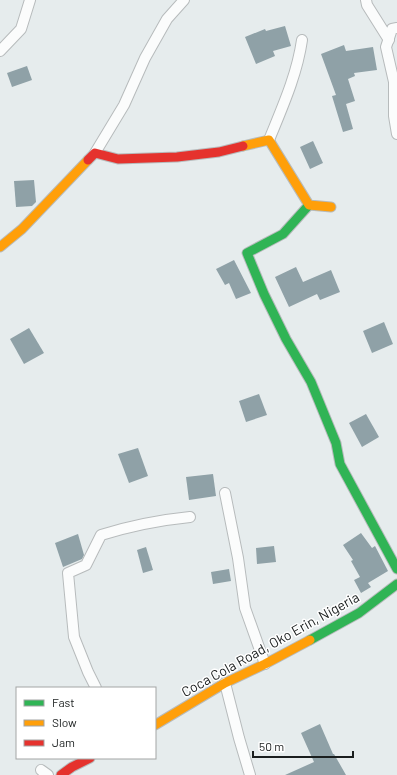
<svg xmlns="http://www.w3.org/2000/svg" width="397" height="775" font-family="Barlow,sans-serif">
  <style>
    .building { fill: #8fa1a7 }
    .lines { fill: none; stroke-linecap: round; stroke-linejoin: round }
    .street-casing { stroke: #b7bbbc; stroke-width: 12 }
    .fast-casing { stroke: #b7bbbc; stroke-width: 11 }
    .slow-casing { stroke: #b7bbbc; stroke-width: 11 }
    .jam-casing { stroke: #b7bbbc; stroke-width: 11 }
    .street { stroke: #fbfcfc; stroke-width: 10 }
    .fast { stroke: #30b455; stroke-width: 9 }
    .slow { stroke: #ff9f0a; stroke-width: 9 }
    .jam { stroke: #e5322d; stroke-width: 9 }
    .labels { text-anchor: middle; dominant-baseline: central; stroke-width: 3; stroke-linejoin: round; paint-order: stroke }
    .street-label { font-size: 14px; fill: #1a1e1e; stroke: #fff }
  </style>
  <rect width="100%" height="100%" fill="#e6eced"/>
  <g class="building">
    <path d="M 285,26 L 291,46 L 273,51 L 275,56 L 256,64 L 245,37 L 265,29 L 266,31 Z"/>
    <path d="M 344,45 L 346,51 L 373,47 L 377,70 L 354,73 L 355,76 L 348,79 L 355,101 L 346,104 L 353,129 L 343,132 L 332,96 L 336,95 L 321,54 Z"/>
    <path d="M 27,66 L 32,80 L 12,87 L 7,73 Z"/>
    <path d="M 313,141 L 323,163 L 310,169 L 300,147 Z"/>
    <path d="M 34,180 L 36,202 L 32,206 L 16,207 L 14,181 Z"/>
    <path d="M 234,260 L 251,293 L 236,299 L 229,283 L 225,285 L 216,269 Z"/>
    <path d="M 296,267 L 303,282 L 331,270 L 340,292 L 320,300 L 317,294 L 289,307 L 275,277 Z"/>
    <path d="M 384,322 L 393,344 L 372,353 L 363,331 Z"/>
    <path d="M 29,328 L 44,353 L 24,364 L 10,339 Z"/>
    <path d="M 259,394 L 267,415 L 246,422 L 239,401 Z"/>
    <path d="M 366,414 L 379,437 L 362,447 L 349,423 Z"/>
    <path d="M 138,448 L 148,476 L 129,483 L 118,454 Z"/>
    <path d="M 213,474 L 216,496 L 189,500 L 186,477 Z"/>
    <path d="M 361,533 L 372,548 L 375,546 L 388,571 L 368,583 L 371,587 L 361,593 L 354,580 L 360,577 L 351,561 L 353,560 L 343,545 Z"/>
    <path d="M 78,534 L 84,555 L 82,559 L 63,567 L 55,543 Z"/>
    <path d="M 274,546 L 276,562 L 257,564 L 256,548 Z"/>
    <path d="M 146,547 L 153,570 L 143,573 L 137,550 Z"/>
    <path d="M 229,569 L 231,581 L 213,584 L 211,572 Z"/>
    <path d="M 320,724 L 333,754 L 334,754 L 346,775 L 285,775 L 314,762 L 301,733 Z"/>
  </g>
  <g class="lines">
    <defs>
      <g id="street">
        <path d="M 366,0 L 367,5 L 389,40"/>
        <path d="M 397,28 L 392,29 L 386,47 L 394,82 L 394,116 L 397,134"/>
        <path d="M 0,51 L 21,29 L 30,0"/>
        <path d="M 269,140 C 282,108 297,75 302,40"/>
        <path d="M 95,153 L 124,105 L 145,58 L 167,19 L 184,0"/>
        <path d="M 225,493 L 238,558 L 245,608 L 265,664"/>
        <path d="M 225,683 L 239,738 L 250,775"/>
        <path d="M 96,688 L 88,672 L 74,637 L 68,573 L 86,565 L 101,535 C 130,526 160,520 190,517"/>
        <path d="M 47,775 L 41,770 L 48,775"/>
      </g>
      <g id="fast">
        <path d="M 309,205 L 283,234 L 247,253 L 264,294 L 286,339 L 311,382 L 336,443 L 340,464 L 397,569"/>
        <path d="M 310,640 L 359,613 L 397,584"/>
      </g>
      <g id="slow">
        <path d="M 243,146 L 269,140 L 309,205 L 331,207"/>
        <path d="M 0,247 L 22,229 L 88,160"/>
        <path d="M 155,725 L 225,683 L 265,664 L 310,640"/>
      </g>
      <g id="jam">
        <path d="M 88,160 L 95,153 L 118,159 L 177,157 L 219,152 L 243,146"/>
        <path d="M 61,775 L 72,767 L 90,758"/>
      </g>
    </defs>
    <use href="#street" class="street-casing"/>
    <use href="#fast" class="fast-casing"/>
    <use href="#slow" class="slow-casing"/>
    <use href="#jam" class="jam-casing"/>
    <use href="#street" class="street"/>
    <use href="#fast" class="fast"/>
    <use href="#slow" class="slow"/>
    <use href="#jam" class="jam"/>
  </g>
  <g class="labels">
    <g class="street-label">
      <text transform="translate(270 644) rotate(-29)">Coca Cola Road, Oko Erin, Nigeria</text>
    </g>
  </g>
  <rect x="16" y="687" width="140" height="72" fill="#ffffff" stroke="#a3a5a5"/>
  <rect x="24" y="700" width="20" height="6" fill="#30b455" stroke="#a3a5a5"/>
  <text x="52" y="707" font-size="12" fill="#1a1e1e">Fast</text>
  <rect x="24" y="720" width="20" height="6" fill="#ff9f0a" stroke="#a3a5a5"/>
  <text x="52" y="727" font-size="12" fill="#1a1e1e">Slow</text>
  <rect x="24" y="740" width="20" height="6" fill="#e5322d" stroke="#a3a5a5"/>
  <text x="52" y="747" font-size="12" fill="#1a1e1e">Jam</text>
  <path d="M253 751v6h100v-6" fill="none" stroke="#1a1e1e" stroke-width="2"/>
  <text x="259" y="751" font-size="12" fill="#1a1e1e" stroke="#ffffff" stroke-width="3" paint-order="stroke">50 m</text>
</svg>
